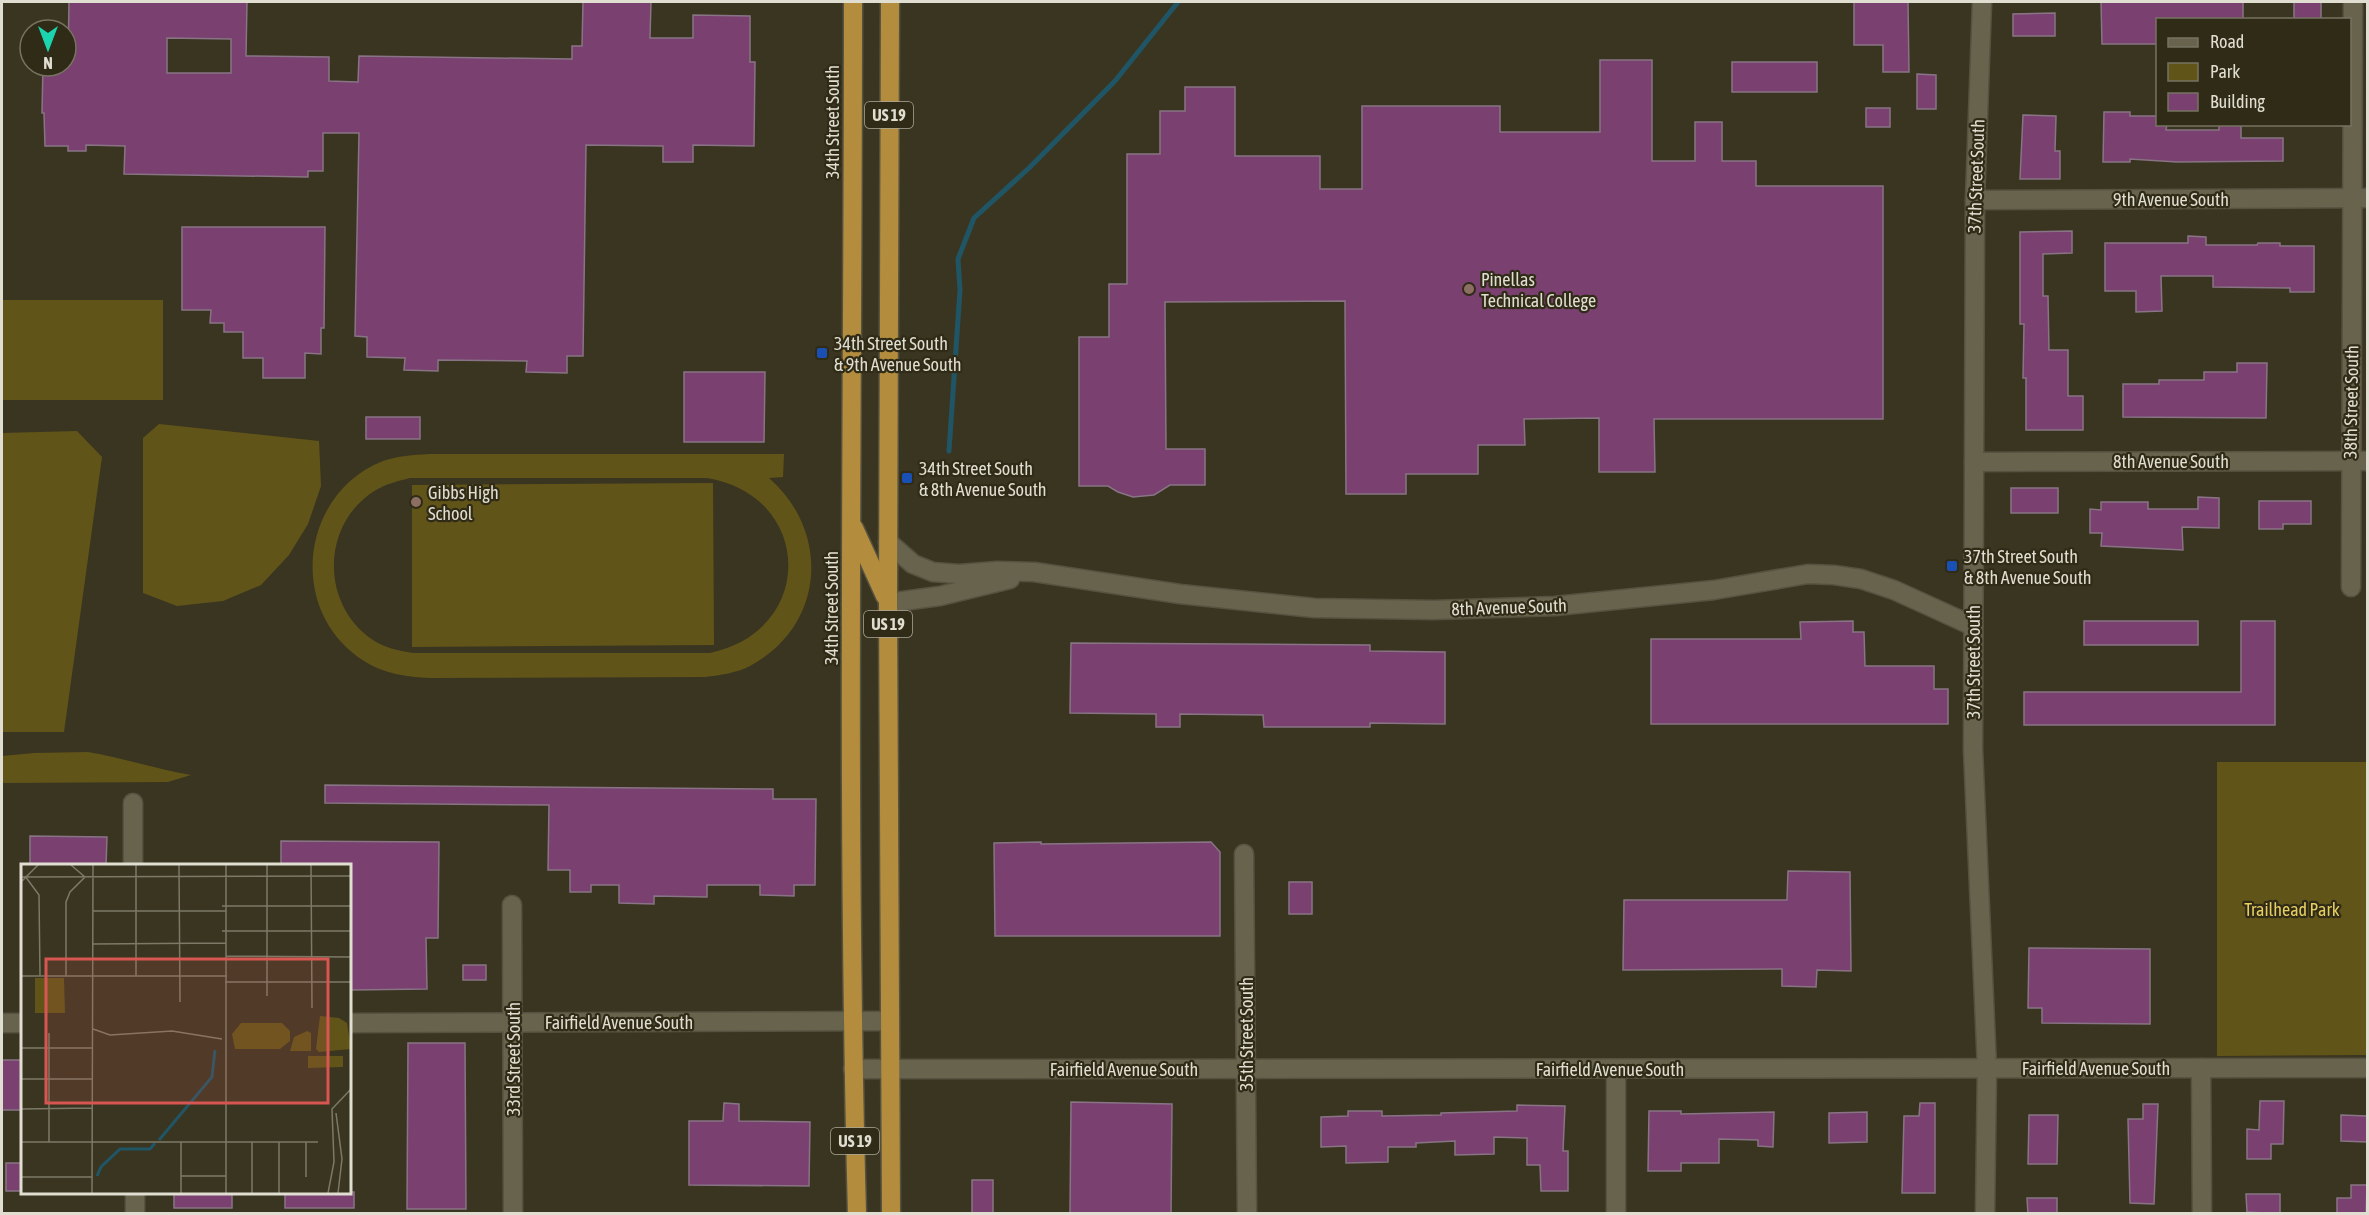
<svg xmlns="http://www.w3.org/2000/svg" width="2369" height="1215" font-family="'Asap Condensed',sans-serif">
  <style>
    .green { fill: #615419; fill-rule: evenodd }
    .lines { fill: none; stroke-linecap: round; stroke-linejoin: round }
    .stream { stroke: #205566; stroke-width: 5 }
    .building { fill: #794070; stroke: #887484; stroke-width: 1.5; fill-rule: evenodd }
    .minor-casing { stroke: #565240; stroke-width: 21 }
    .highway-casing { stroke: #565240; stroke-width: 21 }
    .minor { stroke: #68634d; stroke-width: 18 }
    .highway { stroke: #b38d3d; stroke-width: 18 }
    .education-dot { fill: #8d6e63; stroke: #302b16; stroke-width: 2 }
    .transit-dot { fill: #1a4fb4; stroke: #302b16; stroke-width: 2 }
    .labels { text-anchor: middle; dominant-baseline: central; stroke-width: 4.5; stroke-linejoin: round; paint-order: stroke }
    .shield { fill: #302b16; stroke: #aba899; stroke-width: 1.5 }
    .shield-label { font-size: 16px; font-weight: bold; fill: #e0ded1 }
    .street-label { font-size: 18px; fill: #e0ded1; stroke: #302b16 }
    .poi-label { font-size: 18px; fill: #e0ded1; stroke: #302b16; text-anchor: start }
    .park-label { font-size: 18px; fill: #e7ce60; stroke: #302b16 }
    .inset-river { fill: none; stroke: #205566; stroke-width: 3 }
    .inset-road { fill: none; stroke: #7c7967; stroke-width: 1.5 }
    .view { fill: #d85652; fill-opacity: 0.15; stroke: #d85652; stroke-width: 3 }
    .inset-edge { fill: none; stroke: #e0ded1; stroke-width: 3 }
  </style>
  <rect width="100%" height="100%" fill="#3a3520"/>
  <g class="green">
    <rect x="2" y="300" width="161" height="100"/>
    <path d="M 159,424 L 319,441 L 321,486 L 308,524 L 289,555 L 261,585 L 223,601 L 177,606 L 143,593 L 143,438 Z"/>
    <path d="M 77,431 L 102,457 L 64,732 L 2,732 L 2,433 Z"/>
    <path d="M 429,454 L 784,454 L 783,477 L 769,478 C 831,532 825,626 750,666 C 736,673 721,675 705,677 L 430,678 C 407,677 384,674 364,661 C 287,613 299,494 383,461 C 398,456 413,455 429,454 ZM 410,478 L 707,478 C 814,496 816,631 710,653 L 413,653 C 401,651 389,649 378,643 C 320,610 319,524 376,490 C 386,484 398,481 410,478 Z"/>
    <path d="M 713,483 L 714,645 L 412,647 L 412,485 Z"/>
    <path d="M 88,752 C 123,758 156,769 191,775 L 168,782 L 2,783 L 2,756 L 34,753 Z"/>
    <path d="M 2217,762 L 2367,762 L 2367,1055 L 2217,1056 Z"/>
  </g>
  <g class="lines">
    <path class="stream" d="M 949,451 L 960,290 L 958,259 L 974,218 L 1029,168 L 1115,81 L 1178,2"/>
  </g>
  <g class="building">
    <path d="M 69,2 L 247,2 L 246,56 L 329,57 L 329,81 L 358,82 L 359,56 L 572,59 L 572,46 L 582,46 L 583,2 L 651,2 L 650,38 L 693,38 L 693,15 L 750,16 L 750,62 L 755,62 L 754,146 L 693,145 L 693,162 L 663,162 L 663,146 L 586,145 L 583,356 L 567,356 L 567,373 L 526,372 L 527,361 L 438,360 L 438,371 L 404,370 L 405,358 L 367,357 L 367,337 L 355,336 L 359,133 L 323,133 L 323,171 L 308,171 L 308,177 L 124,174 L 125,146 L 86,145 L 86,151 L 68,151 L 68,146 L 45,146 L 44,113 L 42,113 L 43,66 L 68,66 ZM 167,38 L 231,39 L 231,73 L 167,73 Z"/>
    <path d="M 1854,2 L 1908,2 L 1909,72 L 1883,72 L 1883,45 L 1854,45 Z"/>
    <path d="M 2101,2 L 2243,2 L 2243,20 L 2157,20 L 2157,44 L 2102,44 Z"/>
    <rect x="2294" y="2" width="27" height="18"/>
    <path d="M 2055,13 L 2055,36 L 2013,36 L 2013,14 Z"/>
    <path d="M 1600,60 L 1652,60 L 1652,161 L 1695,161 L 1695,122 L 1722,122 L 1722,161 L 1756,161 L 1756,186 L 1883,186 L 1883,419 L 1654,419 L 1655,472 L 1599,472 L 1599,418 L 1524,419 L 1525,445 L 1478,445 L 1478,474 L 1406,474 L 1406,494 L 1346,494 L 1345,301 L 1165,302 L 1166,449 L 1205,449 L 1205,485 L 1170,485 L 1154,495 L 1133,497 L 1118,492 L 1108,486 L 1079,486 L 1079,337 L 1109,337 L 1109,284 L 1127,284 L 1127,154 L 1160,154 L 1160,111 L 1185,111 L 1185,87 L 1235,87 L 1235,156 L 1320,156 L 1320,189 L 1362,189 L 1362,106 L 1500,106 L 1500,132 L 1600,132 Z"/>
    <rect x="1732" y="62" width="85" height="30"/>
    <path d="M 1917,74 L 1936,75 L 1936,109 L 1917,109 Z"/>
    <rect x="1866" y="108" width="24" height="19"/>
    <path d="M 2104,112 L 2130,112 L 2130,116 L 2157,116 L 2157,124 L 2167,124 L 2166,130 L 2219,130 L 2219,124 L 2241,124 L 2241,138 L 2283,138 L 2283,161 L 2177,162 L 2130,159 L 2130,162 L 2103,162 Z"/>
    <path d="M 2023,115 L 2056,116 L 2055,151 L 2060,151 L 2060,179 L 2020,179 Z"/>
    <path d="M 182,227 L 325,227 L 324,328 L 321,328 L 321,354 L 305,353 L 305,378 L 263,378 L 263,358 L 243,358 L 243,332 L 224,332 L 224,323 L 210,323 L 211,310 L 182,310 Z"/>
    <path d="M 2072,231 L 2072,253 L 2043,254 L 2043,296 L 2048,296 L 2049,350 L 2068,350 L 2068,396 L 2083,396 L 2083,430 L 2026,430 L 2026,378 L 2023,378 L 2024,324 L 2020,324 L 2020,232 Z"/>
    <path d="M 2188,236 L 2206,237 L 2206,245 L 2257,245 L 2258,243 L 2280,243 L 2280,246 L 2314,246 L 2314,292 L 2290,292 L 2290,288 L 2213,287 L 2213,276 L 2161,276 L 2162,311 L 2136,312 L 2136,291 L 2105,291 L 2105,243 L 2188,243 Z"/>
    <path d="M 2237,363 L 2267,363 L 2266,418 L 2123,417 L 2123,384 L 2159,384 L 2159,380 L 2204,380 L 2204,372 L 2237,372 Z"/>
    <path d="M 684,372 L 765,372 L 764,442 L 684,442 Z"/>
    <rect x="366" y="417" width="54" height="22"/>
    <rect x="2011" y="488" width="47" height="25"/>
    <path d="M 2198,497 L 2219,498 L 2219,528 L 2182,527 L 2183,550 L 2101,546 L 2102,533 L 2090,533 L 2090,509 L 2101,510 L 2101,502 L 2148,502 L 2148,509 L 2198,509 Z"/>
    <path d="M 2259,501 L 2311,501 L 2311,524 L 2283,524 L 2283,529 L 2259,529 Z"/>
    <path d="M 1853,621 L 1853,632 L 1864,632 L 1865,666 L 1934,666 L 1934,689 L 1948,689 L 1948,724 L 1651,724 L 1651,639 L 1801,639 L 1800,622 Z"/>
    <rect x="2084" y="621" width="114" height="24"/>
    <path d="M 2241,621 L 2275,621 L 2275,725 L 2024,725 L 2024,692 L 2241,692 Z"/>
    <path d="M 1071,643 L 1370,645 L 1370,651 L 1445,652 L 1445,724 L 1370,723 L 1370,727 L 1264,727 L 1263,715 L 1180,714 L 1180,727 L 1156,727 L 1156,714 L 1070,713 Z"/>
    <path d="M 325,785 L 773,789 L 773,799 L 816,799 L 815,885 L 794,885 L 794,896 L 760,895 L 760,885 L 707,885 L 707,897 L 654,896 L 654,904 L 619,903 L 619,885 L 591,885 L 591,892 L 570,892 L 570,870 L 548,870 L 549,805 L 325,803 Z"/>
    <path d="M 30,836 L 107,837 L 106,866 L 30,866 Z"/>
    <path d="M 281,841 L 439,842 L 438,938 L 426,938 L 427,989 L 350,990 L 350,866 L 281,866 Z"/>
    <path d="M 1041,842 L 1041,844 L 1211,842 L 1220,852 L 1220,936 L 995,936 L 994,843 Z"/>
    <path d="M 1788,871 L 1850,872 L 1851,971 L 1817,970 L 1816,987 L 1782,986 L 1782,969 L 1623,970 L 1624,900 L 1787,900 Z"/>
    <rect x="1289" y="882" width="23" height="32"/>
    <path d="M 2029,948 L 2150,949 L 2150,1024 L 2042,1023 L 2042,1008 L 2028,1008 Z"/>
    <rect x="463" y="965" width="23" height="15"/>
    <path d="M 408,1043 L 465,1043 L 466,1209 L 407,1209 Z"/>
    <rect x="2" y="1060" width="20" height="50"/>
    <path d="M 2260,1101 L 2284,1101 L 2283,1144 L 2271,1144 L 2271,1159 L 2247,1159 L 2247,1129 L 2259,1130 Z"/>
    <path d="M 1071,1102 L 1172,1104 L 1171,1214 L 1070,1214 Z"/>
    <path d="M 724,1103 L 739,1104 L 739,1121 L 810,1122 L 809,1186 L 689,1185 L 689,1121 L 723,1121 Z"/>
    <path d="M 1920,1103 L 1935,1103 L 1935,1193 L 1902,1193 L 1904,1116 L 1919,1116 Z"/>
    <path d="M 2143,1104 L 2158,1104 L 2154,1204 L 2130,1203 L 2128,1119 L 2143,1119 Z"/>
    <path d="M 1517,1105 L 1565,1106 L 1563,1151 L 1568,1151 L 1568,1191 L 1541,1191 L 1540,1165 L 1527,1165 L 1527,1138 L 1494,1137 L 1494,1154 L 1455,1155 L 1455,1141 L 1416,1143 L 1416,1147 L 1388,1147 L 1388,1162 L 1346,1163 L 1346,1146 L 1321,1147 L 1321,1117 L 1348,1116 L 1348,1111 L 1382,1111 L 1382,1116 L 1441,1115 L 1441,1113 L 1517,1111 Z"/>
    <path d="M 1649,1111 L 1681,1111 L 1681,1114 L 1774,1112 L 1773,1147 L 1758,1146 L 1758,1140 L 1719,1139 L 1719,1163 L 1681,1163 L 1681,1171 L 1648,1171 Z"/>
    <path d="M 1867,1112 L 1867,1142 L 1829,1143 L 1829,1113 Z"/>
    <path d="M 2029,1115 L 2058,1115 L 2057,1164 L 2028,1164 Z"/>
    <path d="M 2341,1115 L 2367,1116 L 2367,1142 L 2341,1141 Z"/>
    <rect x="6" y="1163" width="16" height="28"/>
    <rect x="972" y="1180" width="21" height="34"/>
    <path d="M 2351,1185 L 2367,1185 L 2366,1214 L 2337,1214 L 2337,1198 L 2351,1198 Z"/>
    <rect x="174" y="1192" width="58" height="16"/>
    <rect x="285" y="1192" width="69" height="16"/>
    <path d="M 2246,1194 L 2280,1194 L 2280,1214 L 2247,1212 Z"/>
    <path d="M 2027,1198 L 2057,1198 L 2057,1214 L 2028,1214 Z"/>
  </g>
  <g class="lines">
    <defs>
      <g id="minor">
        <path d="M 1982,2 L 1975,200 L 1973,749 L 1987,1068 L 1985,1214"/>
        <path d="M 1975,200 L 2368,198"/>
        <path d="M 1974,462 L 2368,461"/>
        <path d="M 888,542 L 913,564 L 933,572 L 959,574 L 997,571 L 1034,572 L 1180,594 L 1314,608 L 1434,610 L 1555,606 L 1714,590 L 1808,574 L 1834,575 L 1861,579 L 1894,590 L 1973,626"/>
        <path d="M 2351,587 L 2353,2"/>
        <path d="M 888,603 L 940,596 L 1010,579"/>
        <path d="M 133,803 L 133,866"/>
        <path d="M 1244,854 L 1247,1214"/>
        <path d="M 512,905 L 513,1214"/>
        <path d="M 2,1023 L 22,1023"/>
        <path d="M 350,1023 L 889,1021"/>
        <path d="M 2201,1068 L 2202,1214"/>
        <path d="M 853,1069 L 2368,1068"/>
        <path d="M 135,1192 L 135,1214"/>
        <path d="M 1616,1214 L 1616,1069"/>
      </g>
      <g id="highway">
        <path d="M 853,2 C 853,405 846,810 857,1214"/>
        <path d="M 890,2 L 888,603 L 891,1214"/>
        <path d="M 854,528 L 885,596"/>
      </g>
    </defs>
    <use href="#minor" class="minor-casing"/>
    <use href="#highway" class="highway-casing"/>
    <use href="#minor" class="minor"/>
    <use href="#highway" class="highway"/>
  </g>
  <g class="education-dot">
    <circle cx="1469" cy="289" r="6"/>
    <circle cx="416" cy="502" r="6"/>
  </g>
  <g class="transit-dot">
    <rect x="816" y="347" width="12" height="12" rx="3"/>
    <rect x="901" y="472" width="12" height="12" rx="3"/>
    <rect x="1946" y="560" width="12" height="12" rx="3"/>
  </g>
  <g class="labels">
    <g class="shield">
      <rect x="865" y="102" width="48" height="26" rx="4.5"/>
      <rect x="864" y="611" width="48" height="26" rx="4.5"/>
      <rect x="831" y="1128" width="48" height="26" rx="4.5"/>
    </g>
    <g class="shield-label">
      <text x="889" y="115">US 19</text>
      <text x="888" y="624">US 19</text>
      <text x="855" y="1141">US 19</text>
    </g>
    <g class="street-label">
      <text transform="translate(832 122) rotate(-90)">34th Street South</text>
      <text transform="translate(1976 176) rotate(-88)">37th Street South</text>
      <text x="2171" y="199">9th Avenue South</text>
      <text transform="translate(2351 402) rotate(-89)">38th Street South</text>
      <text x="2171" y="461">8th Avenue South</text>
      <text transform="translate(1509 607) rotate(-2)">8th Avenue South</text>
      <text transform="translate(831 608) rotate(-90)">34th Street South</text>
      <text transform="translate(1973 662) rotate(-90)">37th Street South</text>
      <text x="619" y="1022">Fairfield Avenue South</text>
      <text transform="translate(1246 1034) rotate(-90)">35th Street South</text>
      <text transform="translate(513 1059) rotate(-90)">33rd Street South</text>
      <text x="2096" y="1068">Fairfield Avenue South</text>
      <text x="1124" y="1069">Fairfield Avenue South</text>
      <text x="1610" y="1069">Fairfield Avenue South</text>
    </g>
    <g class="poi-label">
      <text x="1481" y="279">Pinellas<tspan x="1481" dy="21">Technical College</tspan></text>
      <text x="834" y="343">34th Street South<tspan x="834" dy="21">&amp; 9th Avenue South</tspan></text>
      <text x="919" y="468">34th Street South<tspan x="919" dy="21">&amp; 8th Avenue South</tspan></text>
      <text x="428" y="492">Gibbs High<tspan x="428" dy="21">School</tspan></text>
      <text x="1964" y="556">37th Street South<tspan x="1964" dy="21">&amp; 8th Avenue South</tspan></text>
    </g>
    <g class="park-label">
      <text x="2292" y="909">Trailhead Park</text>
    </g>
  </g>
  <g transform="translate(21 864)">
    <rect width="330" height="330" fill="#3a3520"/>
    <path d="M 14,114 L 43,114 L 44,149 L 14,149 ZM 299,152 L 318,154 L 326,159 L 330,185 L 298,188 L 295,185 ZM 220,159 L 261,159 L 269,167 L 269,177 L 259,185 L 214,185 L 211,170 ZM 286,167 L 290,169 L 290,187 L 269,187 L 273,173 ZM 287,192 L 322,192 L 322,203 L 287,204 Z" fill="#615419"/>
    <path class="inset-river" d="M 138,276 L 191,213 L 194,186M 76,312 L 80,303 L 99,285 L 129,285 L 134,279"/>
    <path class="inset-road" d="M 158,1 L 159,138M 205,1 L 205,329M 246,1 L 246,132M 290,1 L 291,144M 4,12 L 18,31 L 19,112M 0,13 L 330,12M 0,18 L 17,1M 201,42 L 330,42M 72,47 L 205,47M 201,67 L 330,67M 71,80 L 205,79M 205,92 L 330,93M 0,112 L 206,112M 45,112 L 45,38 L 49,28 L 64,13 L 50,1M 115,112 L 115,1M 204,118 L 330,118M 72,165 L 89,171 L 151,167 L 201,175M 28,169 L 28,278M 0,184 L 72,184M 0,215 L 72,215M 0,245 L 71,244M 315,249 L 321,295 L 317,329M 0,278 L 297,278M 160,278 L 160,329M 231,278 L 231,329M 258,278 L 258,329M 285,278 L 285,313M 160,312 L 205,312M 0,313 L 71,313M 71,329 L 72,1M 307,329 L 313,298 L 311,245 L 330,225"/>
    <path class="view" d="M 25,95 L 307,95 L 307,239 L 25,239 Z"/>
    <rect width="330" height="330" class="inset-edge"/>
  </g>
  <rect width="2369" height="1215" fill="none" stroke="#e0ded1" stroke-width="6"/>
  <rect x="2156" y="18" width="195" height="108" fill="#302b16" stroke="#767361" stroke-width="1.5"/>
  <rect x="2168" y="38" width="30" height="9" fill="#68634d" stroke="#767361" stroke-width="1.5"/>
  <text x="2210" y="48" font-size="18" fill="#e0ded1">Road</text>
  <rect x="2168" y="63" width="30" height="18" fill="#615419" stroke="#767361" stroke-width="1.5"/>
  <text x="2210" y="78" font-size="18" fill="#e0ded1">Park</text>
  <rect x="2168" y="93" width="30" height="18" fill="#794070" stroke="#767361" stroke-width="1.5"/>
  <text x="2210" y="108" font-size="18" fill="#e0ded1">Building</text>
  <g transform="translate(48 48) rotate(180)"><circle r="28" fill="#302b16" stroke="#767361" stroke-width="1.5"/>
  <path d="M0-4.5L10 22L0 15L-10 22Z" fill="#1bd5b1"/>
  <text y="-9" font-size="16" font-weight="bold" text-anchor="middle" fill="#e0ded1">N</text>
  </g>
</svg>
